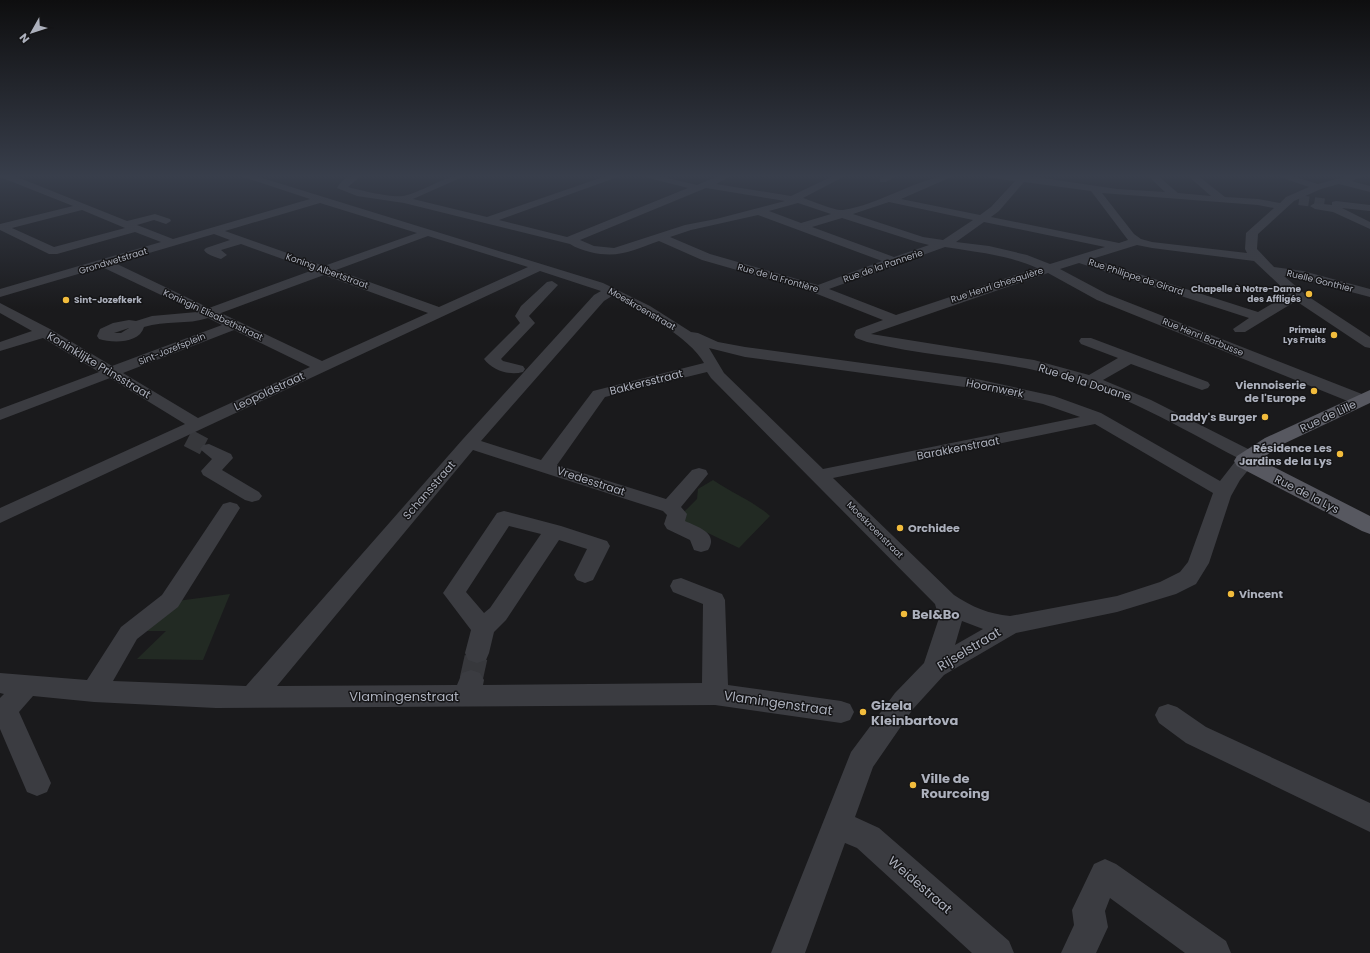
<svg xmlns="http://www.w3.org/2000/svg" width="1370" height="953" font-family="Poppins,sans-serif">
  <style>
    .green { fill: #222a23 }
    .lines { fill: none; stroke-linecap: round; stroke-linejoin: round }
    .minor-tunnel-far2 { stroke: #37383c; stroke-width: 10; stroke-dasharray: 10 5.5; stroke-linecap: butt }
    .minor-tunnel-far1 { stroke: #37383c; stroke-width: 18; stroke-dasharray: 18 9; stroke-linecap: butt }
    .minor-tunnel { stroke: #37383c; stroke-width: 23; stroke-dasharray: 23 12; stroke-linecap: butt }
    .minor { fill: #3b3c41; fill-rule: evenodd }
    .major { fill: #575860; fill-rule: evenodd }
    .poi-dot { fill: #f2bc3c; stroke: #151517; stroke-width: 1.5 }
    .labels { text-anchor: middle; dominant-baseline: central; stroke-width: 3; stroke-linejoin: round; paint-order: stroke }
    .far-street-label { font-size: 9px; fill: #acb0bc; stroke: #151517 }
    .far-poi-label { font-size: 9px; font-weight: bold; fill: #acb0bc; stroke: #151517; text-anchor: end }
    .street-label { font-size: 11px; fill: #acb0bc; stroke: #151517 }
    .poi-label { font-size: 11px; font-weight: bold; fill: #acb0bc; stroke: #151517; text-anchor: end }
    .near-poi-label { font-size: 13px; font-weight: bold; fill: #acb0bc; stroke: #151517; text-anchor: start }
    .near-street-label { font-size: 13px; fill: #acb0bc; stroke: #151517 }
  </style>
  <rect width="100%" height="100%" fill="#1a1a1c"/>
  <g class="green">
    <path d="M 713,480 C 732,493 753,501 770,516 L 739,548 L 683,521 L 684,512 L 697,499 L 698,489 Z"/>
    <path d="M 230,594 L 203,660 L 137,659 L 166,631 L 147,631 L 177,601 Z"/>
  </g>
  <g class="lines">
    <path class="minor-tunnel-far2" d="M 1299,200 L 1328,204"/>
    <path class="minor-tunnel-far1" d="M 188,438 L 209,449"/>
    <path class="minor-tunnel" d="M 471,680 L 477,653"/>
    <g class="minor">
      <path d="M 0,175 L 12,175 L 127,221 L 155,214 L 170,219 L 171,221 L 166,224 L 154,220 L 137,225 L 173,239 L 310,199 L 237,175 L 252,175 L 603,283 L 650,306 L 691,332 L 698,333 L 718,342 L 745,347 L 972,378 L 1054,396 L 1101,413 L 1220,481 L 1238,458 C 1179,427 1120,392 1056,375 C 994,359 929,357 867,342 L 856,338 L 854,335 L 856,330 L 883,320 L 807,290 L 702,260 L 659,241 C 633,250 619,259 590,252 C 583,250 576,248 570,244 L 404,203 L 357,196 L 337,188 C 343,177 351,175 362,175 L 348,187 C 358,190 393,198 403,196 C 426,191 443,175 467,175 L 413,199 L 487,217 L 609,175 L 623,175 L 499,220 L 567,237 L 688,188 L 637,175 L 655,175 L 697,185 L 720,175 L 733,175 L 716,184 L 791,196 L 835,175 L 847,175 L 803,198 C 812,201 835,211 843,210 C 879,205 922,175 956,175 L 901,199 L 980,215 L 991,207 L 1015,181 L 990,178 L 986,175 L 1023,175 L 1117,189 L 1165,192 L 1147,175 L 1157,175 L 1178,193 L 1211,196 L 1187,175 L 1197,175 L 1225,197 L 1258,199 L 1280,203 L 1286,197 L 1309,187 L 1274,175 L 1289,175 L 1318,184 L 1351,175 L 1367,175 L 1351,181 L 1370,186 L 1370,192 L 1339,184 L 1321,189 L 1294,201 L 1258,234 L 1257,249 L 1274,267 L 1303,271 L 1370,289 L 1370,297 L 1302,279 L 1284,276 L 1306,295 L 1370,337 L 1370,348 L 1365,347 L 1296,301 L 1245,332 L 1235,332 L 1233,329 L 1249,318 L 1079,263 L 1060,269 L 1107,294 L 1367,396 L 1369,400 L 1367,404 L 1361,405 L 1355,404 L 1097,300 L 1048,273 L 871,334 L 1034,360 L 1089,375 L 1118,358 L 1081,344 L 1079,341 L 1081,338 L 1091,338 L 1208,382 L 1210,385 L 1208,388 L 1202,390 L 1131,364 L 1103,380 L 1151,400 L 1256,453 L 1259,457 L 1240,480 L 1231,496 L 1209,563 L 1196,584 L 1176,594 L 1117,612 L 1016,633 L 944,675 L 913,709 L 873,767 L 855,817 L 879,828 L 1009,941 L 1014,953 L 972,953 L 857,848 L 845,843 L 805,953 L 771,953 L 851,752 L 895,693 L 924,663 L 939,618 L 935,604 L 711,378 L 707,372 L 605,397 L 557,465 L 666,499 L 692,470 L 699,468 L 706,470 L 708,474 L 681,507 L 687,514 L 685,521 C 698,527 719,533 708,550 L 701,552 L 694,550 L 690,540 L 667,529 L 664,524 L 667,515 L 663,511 L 473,450 L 277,686 L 457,685 L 462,673 L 471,670 L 480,673 L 484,680 L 483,685 L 702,683 L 703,604 L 673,592 L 670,586 L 673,580 L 681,578 L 722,594 L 725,600 L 728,685 L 841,701 L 850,704 L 854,712 L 850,720 L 841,723 L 715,705 L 216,708 L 94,702 L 33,696 L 19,712 L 51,783 L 47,792 L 37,796 L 27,792 L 0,729 L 0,698 L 4,694 L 0,693 L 0,673 L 87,680 L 121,627 L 162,595 L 223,504 L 230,502 L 237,504 L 240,508 L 178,607 L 137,639 L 113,681 L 246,686 L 463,439 L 594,295 L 601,291 L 540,271 L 0,523 L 0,508 L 185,424 L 110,378 L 0,420 L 0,409 L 99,372 L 43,338 L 0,351 L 0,342 L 32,331 L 0,313 L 0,303 L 50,329 L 112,366 L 222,325 L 208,318 C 188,325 165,320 144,327 C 139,344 112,343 99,339 L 97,336 L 100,329 L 113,323 L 129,320 L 136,321 L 152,316 L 197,312 L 102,267 L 0,297 L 0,289 L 161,242 L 135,232 L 57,254 L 49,254 L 0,230 L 0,224 L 73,206 L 0,177 ZM 1024,182 L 1091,191 L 1128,240 L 1119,243 L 991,217 L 999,211 ZM 706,188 L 785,201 L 716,219 L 685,225 L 614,248 L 594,246 L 580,240 ZM 1102,193 L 1258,205 L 1274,208 L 1246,233 L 1245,249 L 1247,253 L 1152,242 L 1141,239 L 1134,234 ZM 889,202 L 973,220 L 943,240 L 923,237 L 853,214 ZM 320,203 L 417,233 L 324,266 L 225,231 ZM 798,203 L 831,214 L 801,223 L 769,211 ZM 82,210 L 125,228 L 54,247 L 12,228 ZM 758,215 L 882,261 L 818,285 L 710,254 L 670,237 L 691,230 ZM 842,218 L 917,242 L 929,245 L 894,257 L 812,227 ZM 984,222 L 1105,247 L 1050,264 L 1027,255 L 989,246 L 956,242 ZM 214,234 L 230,240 L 206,248 L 204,250 C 207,255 215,257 221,259 L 227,255 L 221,250 L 241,244 L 313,270 L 209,308 L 115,263 ZM 428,236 L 528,267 L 439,307 L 336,270 ZM 1137,245 L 1152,248 L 1254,261 L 1289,294 L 1258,312 L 1092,259 ZM 945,247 C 976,252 1008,255 1037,268 L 896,315 L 829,289 ZM 324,275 L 428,313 L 322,361 L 221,313 ZM 612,296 C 637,308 691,338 704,363 L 593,391 L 541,460 L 481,441 L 604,301 ZM 129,328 L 121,333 L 114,333 ZM 234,330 L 310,367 L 198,418 L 123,373 ZM 709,348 L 745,357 L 972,388 L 1043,404 L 1080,417 L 823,469 L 724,373 ZM 1095,424 L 1213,493 L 1188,562 L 1180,572 L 1160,582 L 1117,596 L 1010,616 C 989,614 972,607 954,595 L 833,478 ZM 962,621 L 983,629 L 955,645 Z"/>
      <path d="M 885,175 L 898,175 L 886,182 L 880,182 L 880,178 Z"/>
      <path d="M 1336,201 L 1370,205 L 1370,211 L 1342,208 L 1370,222 L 1370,229 L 1333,212 L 1315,209 L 1310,206 L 1315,203 L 1332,205 L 1332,202 Z"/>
      <path d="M 552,281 L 558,285 L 529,316 L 535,323 L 501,359 L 503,361 L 523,366 L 525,369 L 523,372 C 509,376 492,370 484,359 L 520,323 L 515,316 L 521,306 L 547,282 Z"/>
      <path d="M 209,444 L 231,454 L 233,458 L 222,470 L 259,492 L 262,496 L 259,500 L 252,502 L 245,500 L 203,475 L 201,471 L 212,459 L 200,449 L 203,445 Z"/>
      <path d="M 504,511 L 561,526 L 607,541 L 610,546 L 593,580 L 585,583 L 577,580 L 574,575 L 587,549 L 559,540 L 506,620 L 494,632 L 489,653 L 486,660 L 477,663 L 468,660 L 465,653 L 471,630 L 443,593 L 497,513 ZM 509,526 L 541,534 L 490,608 L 484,613 L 466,592 Z"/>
      <path d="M 1168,704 L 1177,707 L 1206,727 L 1370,803 L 1370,832 L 1186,743 L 1159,723 L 1155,715 L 1159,707 Z"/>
      <path d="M 1105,859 L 1116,864 L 1226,941 L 1231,953 L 1185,953 L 1110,898 L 1105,911 L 1108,927 L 1096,953 L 1061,953 L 1074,925 L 1072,910 L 1094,864 Z"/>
    </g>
    <path class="major" d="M 1370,390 L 1370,403 L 1279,446 L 1260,460 L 1370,516 L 1370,534 L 1362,531 L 1237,466 L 1234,461 L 1237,456 L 1265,438 Z"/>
  </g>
  <linearGradient id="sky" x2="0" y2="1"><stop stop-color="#0e0e0f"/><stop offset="0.57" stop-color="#383e4b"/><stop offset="1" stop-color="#383e4b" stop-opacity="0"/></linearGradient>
  <rect width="1370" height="309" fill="url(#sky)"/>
  <g class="poi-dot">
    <circle cx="1309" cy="294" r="4"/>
    <circle cx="66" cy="300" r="4"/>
    <circle cx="1334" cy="335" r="4"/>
    <circle cx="1314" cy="391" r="4"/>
    <circle cx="1265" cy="417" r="4"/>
    <circle cx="1340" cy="454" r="4"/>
    <circle cx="900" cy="528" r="4"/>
    <circle cx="1231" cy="594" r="4"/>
    <circle cx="904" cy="614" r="4"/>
    <circle cx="863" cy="712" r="4"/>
    <circle cx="913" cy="785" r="4"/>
  </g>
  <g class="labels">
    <g class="far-street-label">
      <text transform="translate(113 261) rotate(-17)">Grondwetstraat</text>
      <text transform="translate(883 266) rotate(-19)">Rue de la Pannerie</text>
      <text transform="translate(327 271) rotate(20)">Koning Albertstraat</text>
      <text transform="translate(1136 277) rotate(18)">Rue Philippe de Girard</text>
      <text transform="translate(778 278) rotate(16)">Rue de la Frontière</text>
      <text transform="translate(1320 281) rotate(14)">Ruelle Gonthier</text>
      <text transform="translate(997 285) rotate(-18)">Rue Henri Ghesquière</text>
      <text transform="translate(642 309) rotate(30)">Moeskroenstraat</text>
      <text transform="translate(213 315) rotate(25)">Koningin Elisabethstraat</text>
      <text transform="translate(1203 337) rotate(22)">Rue Henri Barbusse</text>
      <text transform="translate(172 349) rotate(-22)">Sint-Jozefsplein</text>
      <text transform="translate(875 530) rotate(45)">Moeskroenstraat</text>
    </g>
    <g class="far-poi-label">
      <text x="1301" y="289">Chapelle à Notre-Dame<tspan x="1301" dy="10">des Affligés</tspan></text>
      <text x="74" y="300" text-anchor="start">Sint-Jozefkerk</text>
      <text x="1326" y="330">Primeur<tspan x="1326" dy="10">Lys Fruits</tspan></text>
    </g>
    <g class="street-label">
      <text transform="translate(99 365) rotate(31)">Koninklijke Prinsstraat</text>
      <text transform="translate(646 382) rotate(-14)">Bakkersstraat</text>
      <text transform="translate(1085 382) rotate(18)">Rue de la Douane</text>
      <text transform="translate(995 388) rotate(11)">Hoornwerk</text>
      <text transform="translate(269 391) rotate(-25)">Leopoldstraat</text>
      <text transform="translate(1328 416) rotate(-25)">Rue de Lille</text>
      <text transform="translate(958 448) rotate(-11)">Barakkenstraat</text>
      <text transform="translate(591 481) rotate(18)">Vredesstraat</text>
      <text transform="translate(429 490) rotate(-49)">Schansstraat</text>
      <text transform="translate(1307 494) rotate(27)">Rue de la Lys</text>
    </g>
    <g class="poi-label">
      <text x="1306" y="385">Viennoiserie<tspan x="1306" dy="13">de l'Europe</tspan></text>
      <text x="1257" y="417">Daddy's Burger</text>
      <text x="1332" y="448">Résidence Les<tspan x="1332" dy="13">Jardins de la Lys</tspan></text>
      <text x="908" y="528" text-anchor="start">Orchidee</text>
      <text x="1239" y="594" text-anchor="start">Vincent</text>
    </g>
    <g class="near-poi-label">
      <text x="912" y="614">Bel&amp;Bo</text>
      <text x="871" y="705">Gizela<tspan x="871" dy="15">Kleinbartova</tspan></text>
      <text x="921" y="778">Ville de<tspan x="921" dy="15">Rourcoing</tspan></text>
    </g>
    <g class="near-street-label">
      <text transform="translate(969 649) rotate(-31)">Rijselstraat</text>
      <text x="404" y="696">Vlamingenstraat</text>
      <text transform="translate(778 703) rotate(8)">Vlamingenstraat</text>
      <text transform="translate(920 885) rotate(41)">Weidestraat</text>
    </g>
  </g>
  <g transform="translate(32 32) rotate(231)" stroke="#151517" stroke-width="3" paint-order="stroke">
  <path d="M0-3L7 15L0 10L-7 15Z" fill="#acb0bc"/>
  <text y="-6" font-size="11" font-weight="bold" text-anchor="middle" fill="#acb0bc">N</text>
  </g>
</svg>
